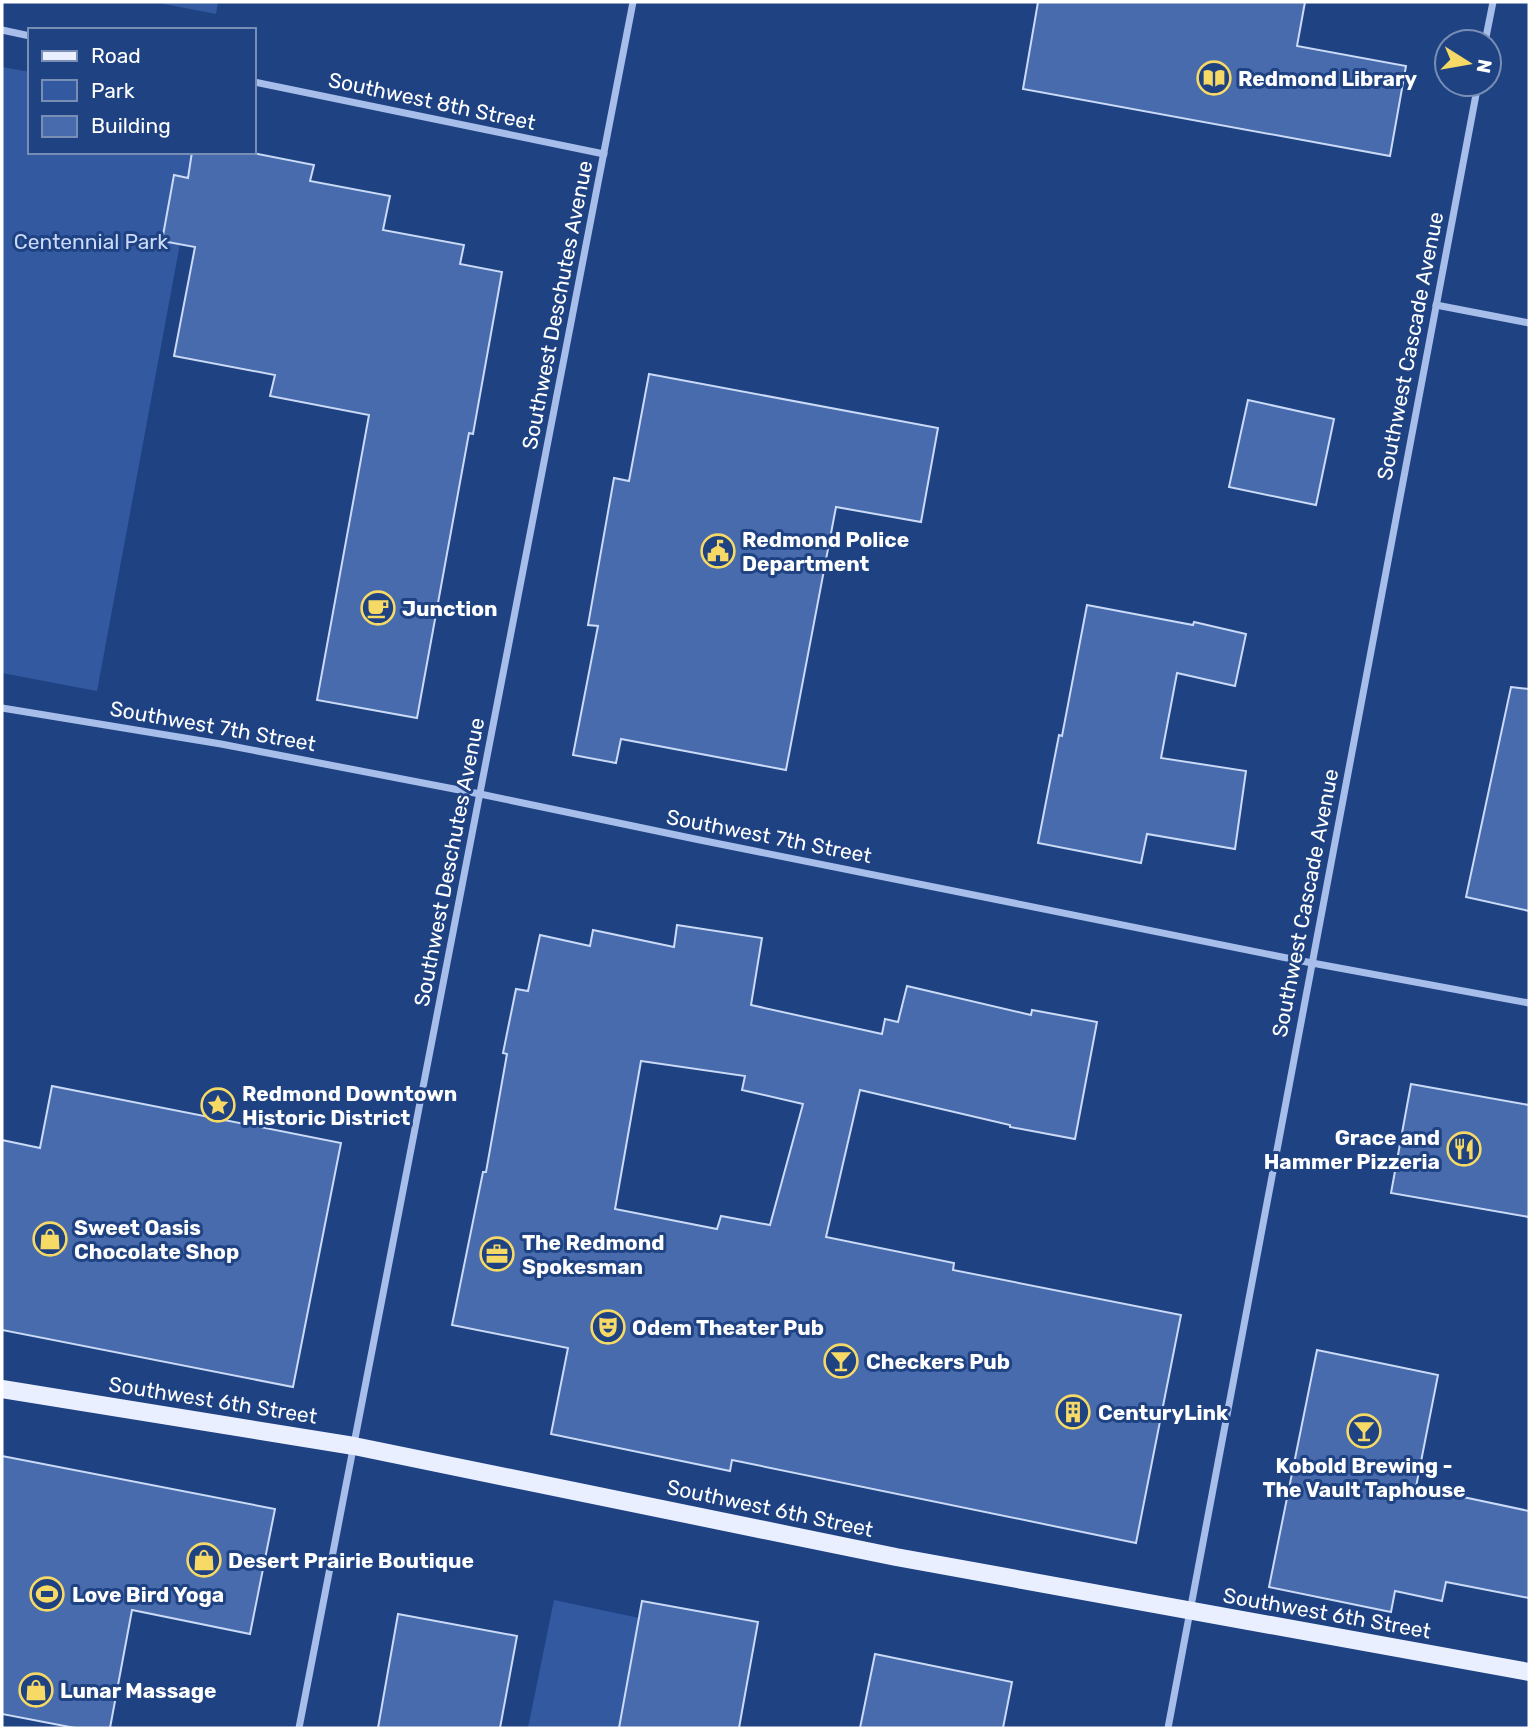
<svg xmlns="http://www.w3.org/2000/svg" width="1531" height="1730" font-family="Rubik,sans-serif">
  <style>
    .green { fill: #335aa1 }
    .building { fill: #476bac; stroke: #cadaf7; stroke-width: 2; fill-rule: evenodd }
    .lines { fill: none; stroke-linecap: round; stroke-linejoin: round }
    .street { stroke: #a6bee9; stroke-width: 7 }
    .primary { stroke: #e9effe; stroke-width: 18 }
    .labels { text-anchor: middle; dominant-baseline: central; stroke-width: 6; stroke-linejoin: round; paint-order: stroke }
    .poi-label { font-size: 21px; font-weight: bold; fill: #fff; stroke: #1f4283; text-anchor: start }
    .street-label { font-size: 21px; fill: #fff; stroke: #1f4283 }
    .park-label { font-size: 21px; fill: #cadaf7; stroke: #1f4283 }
  </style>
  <rect width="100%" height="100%" fill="#1f4283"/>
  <g class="green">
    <path d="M 154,2 L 218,2 L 216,14 Z"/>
    <path d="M 2,67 L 30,72 L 30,152 L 197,152 L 97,691 L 2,673 Z"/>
    <path d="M 554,1600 L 639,1618 L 619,1728 L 528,1728 Z"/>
  </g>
  <g class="building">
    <path d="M 1038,2 L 1305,2 L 1297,46 L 1406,66 L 1390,156 L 1023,89 Z"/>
    <path d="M 192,152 L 248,152 L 314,165 L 310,181 L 390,196 L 383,230 L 464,245 L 460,264 L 502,272 L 473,434 L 469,433 L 417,718 L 317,700 L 369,415 L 270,396 L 275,375 L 174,356 L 195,247 L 162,241 L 174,175 L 188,178 Z"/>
    <path d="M 649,374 L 938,428 L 921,522 L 836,507 L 786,770 L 621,739 L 616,763 L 573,755 L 598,626 L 588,625 L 614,478 L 629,481 Z"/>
    <path d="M 1248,400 L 1334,419 L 1316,505 L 1229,487 Z"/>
    <path d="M 1087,605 L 1193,625 L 1194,622 L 1246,634 L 1235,686 L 1177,673 L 1161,758 L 1246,771 L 1235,849 L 1147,834 L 1141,863 L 1038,843 L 1059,735 L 1062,736 Z"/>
    <path d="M 1511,687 L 1529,689 L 1529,911 L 1466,897 Z"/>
    <path d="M 677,925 L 762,938 L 751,1005 L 882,1034 L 885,1019 L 898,1022 L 907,986 L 1031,1015 L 1032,1010 L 1097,1022 L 1075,1139 L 1010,1127 L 1010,1125 L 860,1090 L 826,1237 L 954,1263 L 953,1270 L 1181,1315 L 1136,1543 L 732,1460 L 730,1471 L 551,1434 L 568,1348 L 452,1325 L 483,1172 L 486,1172 L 507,1054 L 503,1053 L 516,989 L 528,991 L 540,935 L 590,946 L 593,930 L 674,947 ZM 641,1061 L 745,1076 L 742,1090 L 803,1104 L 770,1225 L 721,1216 L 717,1229 L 615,1209 Z"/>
    <path d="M 1411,1084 L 1529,1105 L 1529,1217 L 1391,1193 Z"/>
    <path d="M 52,1086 L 341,1143 L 293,1387 L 2,1330 L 2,1140 L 40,1148 Z"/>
    <path d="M 1317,1350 L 1438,1375 L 1416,1487 L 1529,1511 L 1529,1598 L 1446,1582 L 1442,1601 L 1395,1591 L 1391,1612 L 1269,1587 Z"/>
    <path d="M 2,1456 L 275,1509 L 250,1634 L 132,1610 L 110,1728 L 75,1728 L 2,1714 Z"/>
    <path d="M 642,1601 L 758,1622 L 739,1728 L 619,1728 Z"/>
    <path d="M 398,1614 L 517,1636 L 500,1728 L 378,1728 Z"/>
    <path d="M 875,1654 L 1012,1682 L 1003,1728 L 860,1728 Z"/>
  </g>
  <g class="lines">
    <g class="street">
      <path d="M 2,30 L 30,36"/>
      <path d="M 1485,42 L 1493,2"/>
      <path d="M 254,82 L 604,154"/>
      <path d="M 1436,305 L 1529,323"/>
      <path d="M 2,708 L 221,744 L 480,794 L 700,840 L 1312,963 L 1529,1003"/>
      <path d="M 299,1728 L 633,2"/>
      <path d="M 1168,1728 L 1478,84"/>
    </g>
    <path class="primary" d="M 2,1389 L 354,1446 L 896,1557 L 1529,1672"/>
  </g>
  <defs>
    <symbol id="library-ring" viewBox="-11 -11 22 22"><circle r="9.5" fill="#1f4283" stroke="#f7da66" stroke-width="1.5"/><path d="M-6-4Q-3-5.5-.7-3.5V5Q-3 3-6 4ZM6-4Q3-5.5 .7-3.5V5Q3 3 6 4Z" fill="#f7da66"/></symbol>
    <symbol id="civic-ring" viewBox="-11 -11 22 22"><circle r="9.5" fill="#1f4283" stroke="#f7da66" stroke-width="1.5"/><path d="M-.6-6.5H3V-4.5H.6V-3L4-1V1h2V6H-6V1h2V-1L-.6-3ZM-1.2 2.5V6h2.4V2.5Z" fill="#f7da66"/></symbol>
    <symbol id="cafe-ring" viewBox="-11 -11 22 22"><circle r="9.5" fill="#1f4283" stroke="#f7da66" stroke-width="1.5"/><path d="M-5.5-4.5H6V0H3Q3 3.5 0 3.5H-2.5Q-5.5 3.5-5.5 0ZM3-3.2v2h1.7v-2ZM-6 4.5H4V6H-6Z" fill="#f7da66"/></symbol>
    <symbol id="sight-ring" viewBox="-11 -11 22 22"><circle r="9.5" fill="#1f4283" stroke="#f7da66" stroke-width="1.5"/><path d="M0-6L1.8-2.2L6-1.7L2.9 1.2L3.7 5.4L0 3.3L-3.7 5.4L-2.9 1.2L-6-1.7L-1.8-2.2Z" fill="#f7da66"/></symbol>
    <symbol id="restaurant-ring" viewBox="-11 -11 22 22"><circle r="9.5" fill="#1f4283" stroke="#f7da66" stroke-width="1.5"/><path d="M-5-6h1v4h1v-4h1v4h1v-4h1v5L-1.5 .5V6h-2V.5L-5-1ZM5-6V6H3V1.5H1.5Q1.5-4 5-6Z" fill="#f7da66"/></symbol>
    <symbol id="shop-ring" viewBox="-11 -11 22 22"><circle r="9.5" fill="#1f4283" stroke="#f7da66" stroke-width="1.5"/><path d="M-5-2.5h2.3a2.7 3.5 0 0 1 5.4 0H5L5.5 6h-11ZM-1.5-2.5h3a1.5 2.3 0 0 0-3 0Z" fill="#f7da66"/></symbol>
    <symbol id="office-ring" viewBox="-11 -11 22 22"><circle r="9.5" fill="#1f4283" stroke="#f7da66" stroke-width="1.5"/><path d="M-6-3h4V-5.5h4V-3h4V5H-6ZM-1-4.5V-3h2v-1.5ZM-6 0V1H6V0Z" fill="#f7da66"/></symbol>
    <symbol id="theatre-ring" viewBox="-11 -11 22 22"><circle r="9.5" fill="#1f4283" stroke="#f7da66" stroke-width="1.5"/><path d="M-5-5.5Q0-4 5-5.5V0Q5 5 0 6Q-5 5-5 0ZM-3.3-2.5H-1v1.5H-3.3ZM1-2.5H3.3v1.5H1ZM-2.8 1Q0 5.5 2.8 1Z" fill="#f7da66"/></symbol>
    <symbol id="bar-ring" viewBox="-11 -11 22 22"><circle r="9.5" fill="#1f4283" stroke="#f7da66" stroke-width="1.5"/><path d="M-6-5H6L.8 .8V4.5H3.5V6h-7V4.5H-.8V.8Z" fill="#f7da66"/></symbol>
    <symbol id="building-ring" viewBox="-11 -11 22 22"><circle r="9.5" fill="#1f4283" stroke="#f7da66" stroke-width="1.5"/><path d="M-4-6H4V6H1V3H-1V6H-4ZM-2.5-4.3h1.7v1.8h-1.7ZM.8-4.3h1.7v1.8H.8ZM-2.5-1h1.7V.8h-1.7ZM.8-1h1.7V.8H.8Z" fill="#f7da66"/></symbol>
    <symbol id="stadium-ring" viewBox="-11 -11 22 22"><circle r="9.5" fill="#1f4283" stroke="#f7da66" stroke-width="1.5"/><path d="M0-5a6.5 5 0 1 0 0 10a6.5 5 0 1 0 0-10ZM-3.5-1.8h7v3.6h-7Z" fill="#f7da66"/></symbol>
  </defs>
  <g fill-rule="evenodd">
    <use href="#library-ring" x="1195" y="59" width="38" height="38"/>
    <use href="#civic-ring" x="699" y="532" width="38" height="38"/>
    <use href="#cafe-ring" x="359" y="589" width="38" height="38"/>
    <use href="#sight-ring" x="199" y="1086" width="38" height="38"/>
    <use href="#restaurant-ring" x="1445" y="1130" width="38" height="38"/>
    <use href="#shop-ring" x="31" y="1220" width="38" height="38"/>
    <use href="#office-ring" x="478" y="1235" width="38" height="38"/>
    <use href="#theatre-ring" x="589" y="1308" width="38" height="38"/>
    <use href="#bar-ring" x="822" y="1342" width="38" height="38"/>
    <use href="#building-ring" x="1054" y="1393" width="38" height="38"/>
    <use href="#bar-ring" x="1345" y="1412" width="38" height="38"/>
    <use href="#shop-ring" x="185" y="1541" width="38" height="38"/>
    <use href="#stadium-ring" x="28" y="1575" width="38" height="38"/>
    <use href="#shop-ring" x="17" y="1671" width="38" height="38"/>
  </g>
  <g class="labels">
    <g class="poi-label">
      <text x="1238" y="78">Redmond Library</text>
      <text x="742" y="539">Redmond Police<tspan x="742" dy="24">Department</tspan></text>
      <text x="402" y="608">Junction</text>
      <text x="242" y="1093">Redmond Downtown<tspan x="242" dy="24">Historic District</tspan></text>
      <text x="1440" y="1137" text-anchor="end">Grace and<tspan x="1440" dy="24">Hammer Pizzeria</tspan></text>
      <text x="74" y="1227">Sweet Oasis<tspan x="74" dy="24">Chocolate Shop</tspan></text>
      <text x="522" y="1242">The Redmond<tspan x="522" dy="24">Spokesman</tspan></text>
      <text x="632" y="1327">Odem Theater Pub</text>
      <text x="866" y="1361">Checkers Pub</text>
      <text x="1098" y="1412">CenturyLink</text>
      <text x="1364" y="1465" text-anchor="middle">Kobold Brewing -<tspan x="1364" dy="24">The Vault Taphouse</tspan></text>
      <text x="228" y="1560">Desert Prairie Boutique</text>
      <text x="72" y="1594">Love Bird Yoga</text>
      <text x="60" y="1690">Lunar Massage</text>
    </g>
    <g class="street-label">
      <text transform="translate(432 101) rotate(12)">Southwest 8th Street</text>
      <text transform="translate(557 305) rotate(-79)">Southwest Deschutes Avenue</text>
      <text transform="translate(1410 346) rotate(-79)">Southwest Cascade Avenue</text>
      <text transform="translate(213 726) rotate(10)">Southwest 7th Street</text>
      <text transform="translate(769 836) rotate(11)">Southwest 7th Street</text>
      <text transform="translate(449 862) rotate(-79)">Southwest Deschutes Avenue</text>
      <text transform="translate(1305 903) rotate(-79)">Southwest Cascade Avenue</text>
      <text transform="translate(213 1400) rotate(9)">Southwest 6th Street</text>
      <text transform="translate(770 1508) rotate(12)">Southwest 6th Street</text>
      <text transform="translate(1327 1613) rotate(10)">Southwest 6th Street</text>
    </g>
    <g class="park-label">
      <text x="91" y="241">Centennial Park</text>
    </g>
  </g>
  <rect width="1531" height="1730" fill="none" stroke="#ffffff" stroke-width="7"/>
  <rect x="28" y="28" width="228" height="126" fill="#1f4283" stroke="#798eb5" stroke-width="2"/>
  <rect x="42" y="51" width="35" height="10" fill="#e9effe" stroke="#798eb5" stroke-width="2"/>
  <text x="91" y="63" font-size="21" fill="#ffffff">Road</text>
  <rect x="42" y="80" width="35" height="21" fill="#335aa1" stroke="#798eb5" stroke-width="2"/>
  <text x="91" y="98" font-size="21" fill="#ffffff">Park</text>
  <rect x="42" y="116" width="35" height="21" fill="#476bac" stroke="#798eb5" stroke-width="2"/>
  <text x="91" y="133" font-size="21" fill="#ffffff">Building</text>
  <g transform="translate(1468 63) rotate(101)"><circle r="33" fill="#1f4283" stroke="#798eb5" stroke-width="2"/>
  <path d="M0-5L12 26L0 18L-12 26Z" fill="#f7da66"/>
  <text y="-10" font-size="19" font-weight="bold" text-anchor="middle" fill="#ffffff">N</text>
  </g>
</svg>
